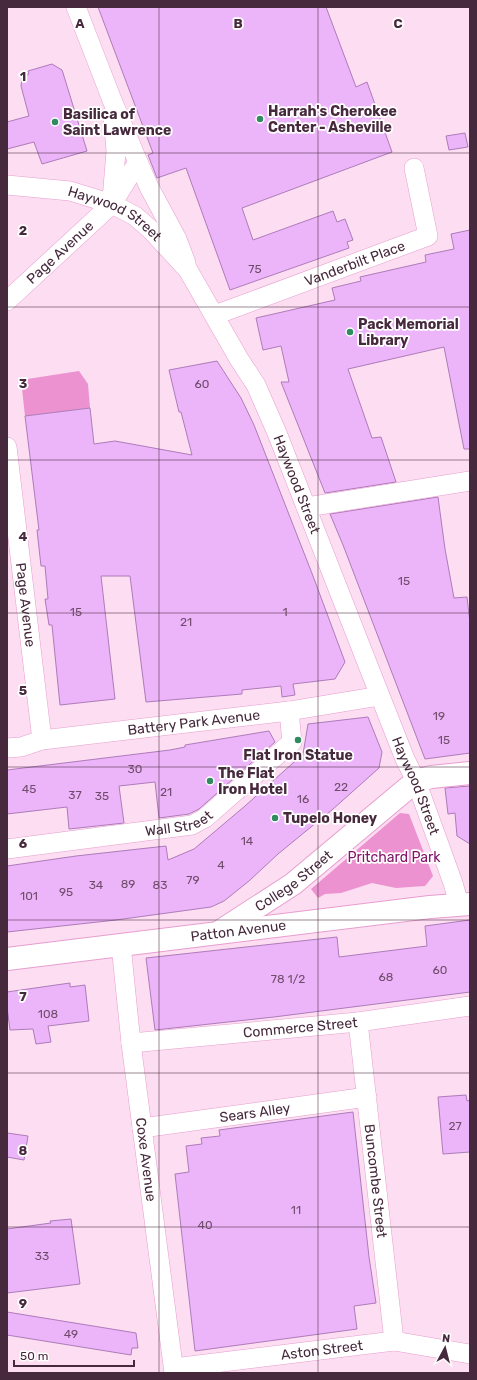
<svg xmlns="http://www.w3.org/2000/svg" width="477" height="1380" font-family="Rubik,sans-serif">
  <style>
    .green { fill: #ec92d0 }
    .building { fill: #ecb5f9; stroke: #ae7bba }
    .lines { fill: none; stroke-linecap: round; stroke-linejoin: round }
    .minor-casing { stroke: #e79ecf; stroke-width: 20 }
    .major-casing { stroke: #e79ecf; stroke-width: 24 }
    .minor { stroke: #fff; stroke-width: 19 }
    .major { stroke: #fff; stroke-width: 22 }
    .grid { fill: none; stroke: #46293c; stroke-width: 1; stroke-opacity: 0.55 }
    .poi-dot { fill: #318b61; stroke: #fff; stroke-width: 1.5 }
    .labels { text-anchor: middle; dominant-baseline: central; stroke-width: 3.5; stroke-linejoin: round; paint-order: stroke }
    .number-label { font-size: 12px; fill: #704c6b }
    .poi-label { font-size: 14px; font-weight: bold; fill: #46293c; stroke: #fff; text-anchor: start }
    .street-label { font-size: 14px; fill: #46293c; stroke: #fff }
    .park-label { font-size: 14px; fill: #811369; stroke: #fff }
    .grid-label { font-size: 13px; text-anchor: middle; font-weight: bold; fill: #46293c; stroke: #fff; stroke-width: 3.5; stroke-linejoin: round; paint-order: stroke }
  </style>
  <rect width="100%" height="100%" fill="#fcddf1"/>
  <g class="green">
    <path d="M 79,371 L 88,384 L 90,408 L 25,416 L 21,380 Z"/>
    <path d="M 400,813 L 409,814 L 433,876 L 425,886 L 396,888 L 372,883 L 341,893 L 325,894 L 318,898 L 311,889 Z"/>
  </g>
  <g class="building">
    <path d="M 98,7 L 326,7 L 356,87 L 367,82 L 392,152 L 242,208 L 253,240 L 333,211 L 337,222 L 345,219 L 353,240 L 347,242 L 349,248 L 230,290 L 186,168 L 157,178 L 148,155 L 153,153 Z"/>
    <path d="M 52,64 L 62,70 L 63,73 L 87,151 L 42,164 L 34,142 L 7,149 L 7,122 L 29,116 L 21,86 L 22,78 L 29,74 L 28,71 Z"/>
    <path d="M 465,133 L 468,147 L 449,150 L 446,136 Z"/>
    <path d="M 470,230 L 470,449 L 464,449 L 444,347 L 348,369 L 372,438 L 381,437 L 396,482 L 325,493 L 281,382 L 289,382 L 281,346 L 263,350 L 256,318 L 335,300 L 332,288 L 361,281 L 360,277 L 426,262 L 425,255 L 454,249 L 451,234 Z"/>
    <path d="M 217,361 L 241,398 L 254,425 L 313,576 L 345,662 L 335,679 L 293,684 L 295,695 L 282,697 L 281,686 L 242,690 L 242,694 L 146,702 L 130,576 L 101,576 L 115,699 L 60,705 L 52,625 L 49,625 L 45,599 L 48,599 L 45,566 L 41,566 L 37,530 L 39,530 L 25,416 L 90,408 L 94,444 L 115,441 L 192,455 L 181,412 L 179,412 L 169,370 Z"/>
    <path d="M 438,497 L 445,549 L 454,598 L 467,597 L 470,623 L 470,753 L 425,759 L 343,545 L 330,514 Z"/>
    <path d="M 368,717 L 382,752 L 379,768 L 333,809 L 278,854 L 249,881 L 224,901 L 211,907 L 116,920 L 7,932 L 7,866 L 76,856 L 166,846 L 168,860 L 194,849 L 245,806 L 303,754 L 308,724 Z"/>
    <path d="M 269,731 L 275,742 L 199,809 L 189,814 L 159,818 L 155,782 L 119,786 L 124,823 L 69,829 L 67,807 L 7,814 L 7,770 L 170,750 L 185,747 L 185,745 Z"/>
    <path d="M 470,786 L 470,844 L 457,836 L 455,813 L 448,814 L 445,788 Z"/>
    <path d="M 470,920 L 470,992 L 274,1017 L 155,1030 L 146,958 L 337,937 L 339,957 L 427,946 L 425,926 Z"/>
    <path d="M 70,983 L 70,987 L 85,985 L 89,1021 L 48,1026 L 51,1042 L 36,1044 L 33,1029 L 10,1030 L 7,1007 L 7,992 Z"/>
    <path d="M 466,1095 L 467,1101 L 470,1100 L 470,1152 L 443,1154 L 438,1097 Z"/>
    <path d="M 353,1112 L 369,1257 L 376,1303 L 354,1306 L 357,1329 L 195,1351 L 175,1174 L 189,1172 L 186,1146 L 202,1144 L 201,1138 L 220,1136 L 219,1130 Z"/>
    <path d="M 7,1133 L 28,1136 L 24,1160 L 7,1157 Z"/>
    <path d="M 71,1219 L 80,1284 L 7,1293 L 7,1229 L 51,1223 L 50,1221 Z"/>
    <path d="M 7,1312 L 136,1333 L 138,1348 L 132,1348 L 131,1355 L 7,1335 Z"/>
  </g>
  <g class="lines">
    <defs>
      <g id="minor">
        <path d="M 76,7 L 112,100 L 138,162 L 149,187 L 177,239 L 186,263"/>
        <path id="s1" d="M 7,185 L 70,191 L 112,204 L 135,216 L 151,230 L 188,270 L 239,359 L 256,385 L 277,433 L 373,678 L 405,759 L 416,781 L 453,883 L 459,904"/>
        <path d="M 112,200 L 116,151 L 113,117"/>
        <path id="s2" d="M 7,301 L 112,204 L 138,162"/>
        <path id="s3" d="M 215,315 L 428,236 L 414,168"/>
        <path id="s4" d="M 7,447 L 42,740"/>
        <path d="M 307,507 L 470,481"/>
        <path id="s5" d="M 7,748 L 21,747 L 42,740 L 289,711 L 380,696"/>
        <path id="s6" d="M 7,849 L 192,825 L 205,818 L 292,742 L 289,711"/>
        <path id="s7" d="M 121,945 L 131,1043 L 174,1373"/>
        <path id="s8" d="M 358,1022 L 394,1341"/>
        <path id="s9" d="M 131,1043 L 358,1022 L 470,1006"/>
        <path id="s10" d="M 142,1128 L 367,1097"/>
        <path id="s11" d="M 174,1368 L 394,1341 L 470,1354"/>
      </g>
      <g id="major">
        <path id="s12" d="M 222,930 L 293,884 L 416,781 L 431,777 L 470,773"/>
        <path id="s13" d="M 7,959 L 430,907 L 470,904"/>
      </g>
    </defs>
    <use href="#minor" class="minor-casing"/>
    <use href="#major" class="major-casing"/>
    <use href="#minor" class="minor"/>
    <use href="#major" class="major"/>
  </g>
  <path class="grid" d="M 159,7 L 159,1373M 318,7 L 318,1373M 7,153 L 470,153M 7,307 L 470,307M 7,460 L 470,460M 7,613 L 470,613M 7,767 L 470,767M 7,920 L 470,920M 7,1073 L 470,1073M 7,1227 L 470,1227"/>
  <g class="poi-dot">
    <circle cx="260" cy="119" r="4"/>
    <circle cx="55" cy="122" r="4"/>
    <circle cx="350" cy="332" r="4"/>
    <circle cx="298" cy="740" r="4"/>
    <circle cx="210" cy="781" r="4"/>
    <circle cx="275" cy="818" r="4"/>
  </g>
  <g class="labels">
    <g class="number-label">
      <text x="255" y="269">75</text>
      <text x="202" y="384">60</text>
      <text x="404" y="581">15</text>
      <text x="76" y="612">15</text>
      <text x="285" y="612">1</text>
      <text x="186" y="622">21</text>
      <text x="439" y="716">19</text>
      <text x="444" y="740">15</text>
      <text x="135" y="769">30</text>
      <text x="341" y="787">22</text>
      <text x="29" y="789">45</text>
      <text x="166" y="792">21</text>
      <text x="75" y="795">37</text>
      <text x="102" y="796">35</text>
      <text x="303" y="799">16</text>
      <text x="247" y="841">14</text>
      <text x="221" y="865">4</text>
      <text x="193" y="880">79</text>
      <text x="128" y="884">89</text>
      <text x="96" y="885">34</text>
      <text x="160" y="885">83</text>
      <text x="66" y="892">95</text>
      <text x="29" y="896">101</text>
      <text x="440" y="970">60</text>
      <text x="386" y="977">68</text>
      <text x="288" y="979">78 1/2</text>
      <text x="48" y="1014">108</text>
      <text x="455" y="1126">27</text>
      <text x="296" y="1210">11</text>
      <text x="205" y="1225">40</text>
      <text x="42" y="1256">33</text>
      <text x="71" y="1334">49</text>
    </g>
    <g class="poi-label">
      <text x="268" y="111">Harrah's Cherokee<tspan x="268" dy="16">Center - Asheville</tspan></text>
      <text x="63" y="114">Basilica of<tspan x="63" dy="16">Saint Lawrence</tspan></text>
      <text x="358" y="324">Pack Memorial<tspan x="358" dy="16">Library</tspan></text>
      <text x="298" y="755" text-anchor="middle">Flat Iron Statue</text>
      <text x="218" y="773">The Flat<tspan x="218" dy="16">Iron Hotel</tspan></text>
      <text x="283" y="818">Tupelo Honey</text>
    </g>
    <g class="street-label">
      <text stroke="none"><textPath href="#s1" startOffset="114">Haywood Street</textPath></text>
      <text stroke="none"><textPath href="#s2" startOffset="72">Page Avenue</textPath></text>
      <text stroke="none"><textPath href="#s3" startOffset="149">Vanderbilt Place</textPath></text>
      <text stroke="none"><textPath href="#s1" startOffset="450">Haywood Street</textPath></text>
      <text stroke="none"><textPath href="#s4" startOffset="159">Page Avenue</textPath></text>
      <text stroke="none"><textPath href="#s5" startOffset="189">Battery Park Avenue</textPath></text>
      <text stroke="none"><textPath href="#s1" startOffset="774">Haywood Street</textPath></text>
      <text stroke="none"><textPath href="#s6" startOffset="174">Wall Street</textPath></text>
      <text stroke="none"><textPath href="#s12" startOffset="87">College Street</textPath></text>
      <text stroke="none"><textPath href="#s13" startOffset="233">Patton Avenue</textPath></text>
      <text stroke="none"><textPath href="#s9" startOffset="170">Commerce Street</textPath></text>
      <text stroke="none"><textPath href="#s10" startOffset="114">Sears Alley</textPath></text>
      <text stroke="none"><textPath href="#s7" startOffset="216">Coxe Avenue</textPath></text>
      <text stroke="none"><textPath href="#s8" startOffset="160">Buncombe Street</textPath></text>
      <text stroke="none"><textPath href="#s11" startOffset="149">Aston Street</textPath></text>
    </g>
    <g class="park-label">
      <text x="394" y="857">Pritchard Park</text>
    </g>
  </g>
  <g class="grid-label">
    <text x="80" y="28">A</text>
    <text x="238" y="28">B</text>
    <text x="398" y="28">C</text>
    <text x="23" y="81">1</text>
    <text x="23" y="235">2</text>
    <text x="23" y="388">3</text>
    <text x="23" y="541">4</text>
    <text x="23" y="695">5</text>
    <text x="23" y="848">6</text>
    <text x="23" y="1001">7</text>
    <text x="23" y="1155">8</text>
    <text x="23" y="1308">9</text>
  </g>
  <rect width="477" height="1380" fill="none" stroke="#46293c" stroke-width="16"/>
  <g transform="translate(445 1348) rotate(7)" stroke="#ffffff" stroke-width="3" paint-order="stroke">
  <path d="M0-3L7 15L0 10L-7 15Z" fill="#46293c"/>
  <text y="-6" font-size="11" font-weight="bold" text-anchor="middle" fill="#46293c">N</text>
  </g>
  <path d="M14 1360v6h120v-6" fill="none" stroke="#46293c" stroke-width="2"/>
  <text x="20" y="1360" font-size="12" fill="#46293c" stroke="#ffffff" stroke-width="3" paint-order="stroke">50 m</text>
</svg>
